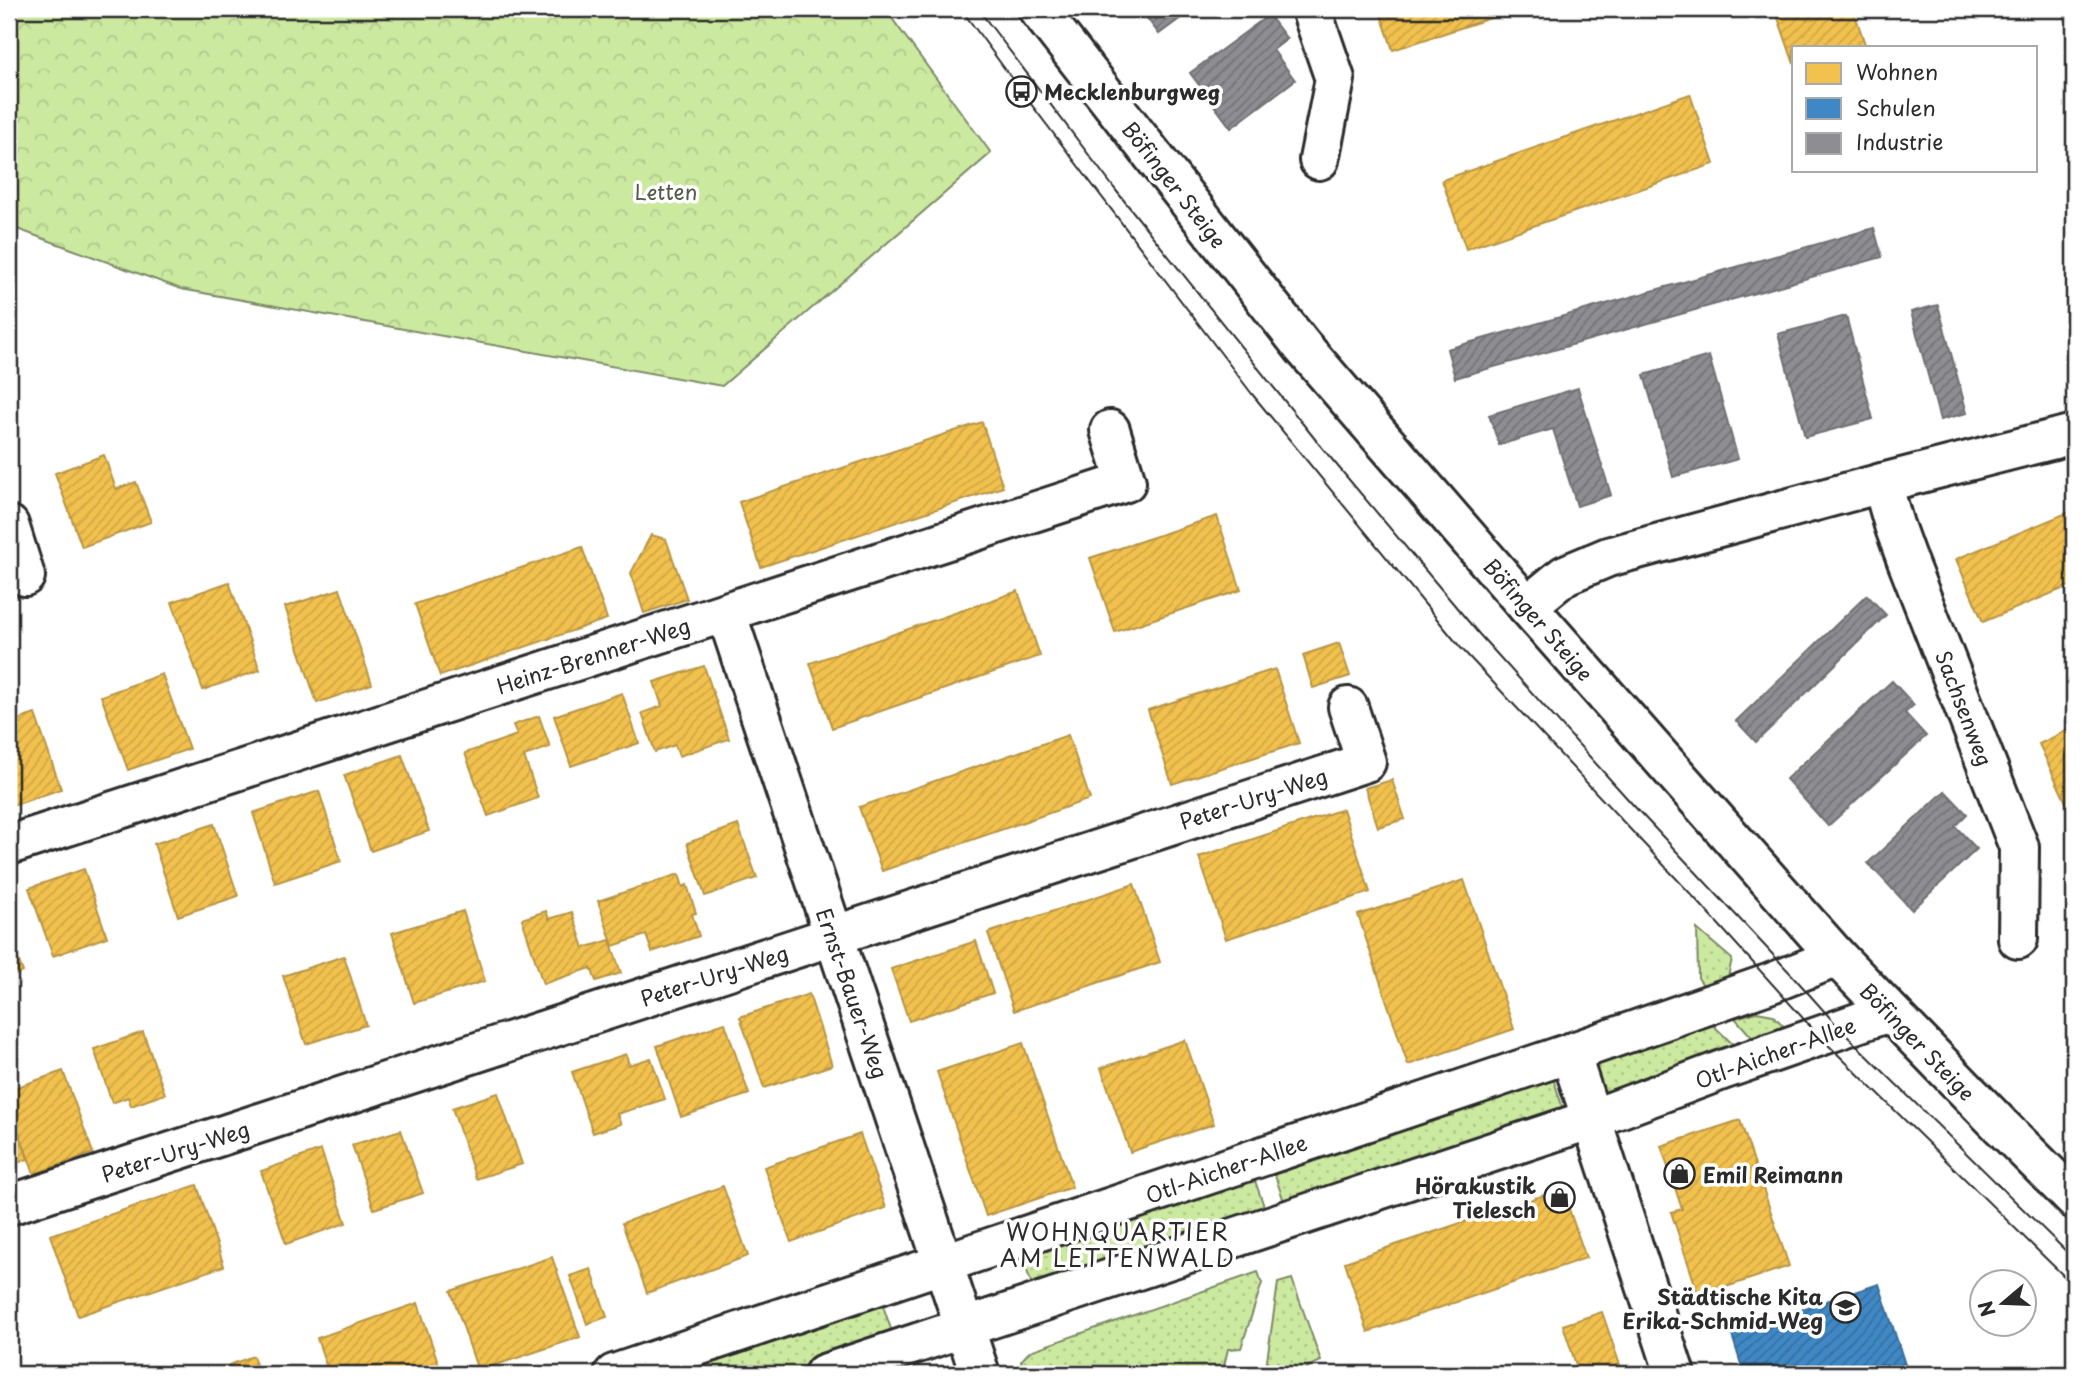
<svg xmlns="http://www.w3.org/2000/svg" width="2083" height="1383" font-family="'Playpen Sans',sans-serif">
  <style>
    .grass { fill: url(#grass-dots); stroke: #7c8a66; stroke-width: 2 }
    .forest { fill: url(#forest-crowns); stroke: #7c8a66; stroke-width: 2 }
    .homes { fill: url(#homes-hatch); stroke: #b69444; stroke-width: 2 }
    .schools { fill: url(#schools-hatch); stroke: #396c97; stroke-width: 2 }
    .industry { fill: url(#industry-hatch); stroke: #707073; stroke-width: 2 }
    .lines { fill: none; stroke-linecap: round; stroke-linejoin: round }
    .minor-casing { stroke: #2b2b2b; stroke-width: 44 }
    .minor { stroke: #fff; stroke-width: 38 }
    .tram { stroke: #2b2b2b; stroke-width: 2 }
    .labels { text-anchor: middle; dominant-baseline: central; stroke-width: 7; stroke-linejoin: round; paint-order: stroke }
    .poi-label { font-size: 21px; font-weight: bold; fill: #2b2b2b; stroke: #fff; text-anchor: start }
    .street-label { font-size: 21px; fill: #2b2b2b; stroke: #fff }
    .park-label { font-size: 21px; fill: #535a48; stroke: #fff }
    .neighbourhood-label { font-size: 23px; letter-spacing: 2px; fill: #2b2b2b; stroke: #fff }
  </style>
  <defs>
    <pattern id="grass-dots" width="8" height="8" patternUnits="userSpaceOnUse" patternTransform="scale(1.75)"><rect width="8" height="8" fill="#cce9a0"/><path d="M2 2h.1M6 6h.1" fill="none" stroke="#afc88a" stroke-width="1.8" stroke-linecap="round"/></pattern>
    <pattern id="forest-crowns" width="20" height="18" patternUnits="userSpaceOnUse" patternTransform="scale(1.75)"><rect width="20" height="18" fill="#cce9a0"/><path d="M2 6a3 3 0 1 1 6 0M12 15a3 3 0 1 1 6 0" fill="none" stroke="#afc88a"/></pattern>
    <pattern id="homes-hatch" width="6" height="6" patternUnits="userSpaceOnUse" patternTransform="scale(1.75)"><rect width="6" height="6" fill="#f2c14e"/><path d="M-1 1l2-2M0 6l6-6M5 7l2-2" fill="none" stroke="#d0a644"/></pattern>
    <pattern id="schools-hatch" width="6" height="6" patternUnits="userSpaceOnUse" patternTransform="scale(1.75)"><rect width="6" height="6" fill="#3f88c5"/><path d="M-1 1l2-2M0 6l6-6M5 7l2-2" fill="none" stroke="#356fa0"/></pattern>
    <pattern id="industry-hatch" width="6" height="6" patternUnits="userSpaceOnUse" patternTransform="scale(1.75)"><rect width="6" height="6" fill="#8d8d92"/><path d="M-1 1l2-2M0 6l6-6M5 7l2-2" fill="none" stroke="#737377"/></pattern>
  </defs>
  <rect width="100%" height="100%" fill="#fff"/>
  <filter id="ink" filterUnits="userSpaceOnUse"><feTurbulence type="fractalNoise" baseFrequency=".0143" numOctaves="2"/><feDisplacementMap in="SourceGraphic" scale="14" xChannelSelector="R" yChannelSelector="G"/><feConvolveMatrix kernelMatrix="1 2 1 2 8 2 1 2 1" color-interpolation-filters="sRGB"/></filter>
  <g filter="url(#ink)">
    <g class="grass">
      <path d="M 1697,929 L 1732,959 L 1727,981 L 1706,989 L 1698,978 Z"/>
      <path d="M 1757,1012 L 1773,1015 L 1791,1034 L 1763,1050 L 1735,1018 Z"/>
      <path d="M 1712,1024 L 1745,1056 L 1605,1102 L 1592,1066 Z"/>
      <path d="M 1553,1078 L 1565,1115 L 1286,1207 L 1273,1170 Z"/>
      <path d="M 1254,1178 L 1266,1212 L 1034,1291 L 1022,1256 Z"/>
      <path d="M 1258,1272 L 1262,1283 L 1241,1348 L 1228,1349 L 1223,1370 L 1148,1371 L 1147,1374 L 1026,1374 L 1021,1361 L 1030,1351 Z"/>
      <path d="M 1292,1279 L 1321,1361 L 1307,1367 L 1309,1374 L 1265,1374 L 1278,1283 Z"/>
      <path d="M 881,1300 L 894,1338 L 788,1374 L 662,1374 Z"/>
    </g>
    <path class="forest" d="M 9,9 L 885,9 L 991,153 L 722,386 L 181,289 L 9,226 Z"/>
    <g class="homes">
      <path d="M 1379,9 L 1518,9 L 1393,50 Z"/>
      <path d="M 1775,9 L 1853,9 L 1866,47 L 1794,47 L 1794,64 Z"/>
      <path d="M 1690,94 L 1714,164 L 1466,249 L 1442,180 Z"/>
      <path d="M 982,422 L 1003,487 L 761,567 L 739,502 Z"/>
      <path d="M 104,455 L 116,489 L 136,482 L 151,522 L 82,547 L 55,473 Z"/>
      <path d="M 2074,510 L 2074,584 L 1983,622 L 1956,559 Z"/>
      <path d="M 1217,516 L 1241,590 L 1115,632 L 1090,558 Z"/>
      <path d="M 651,535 L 666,539 L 687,599 L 644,613 L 631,573 Z"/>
      <path d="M 582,547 L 607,619 L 440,676 L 415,604 Z"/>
      <path d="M 229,582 L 260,670 L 203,690 L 172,602 Z"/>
      <path d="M 340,589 L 372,684 L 317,703 L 285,607 Z"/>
      <path d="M 1018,591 L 1040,656 L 832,728 L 810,663 Z"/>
      <path d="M 1339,643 L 1350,676 L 1313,688 L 1303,655 Z"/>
      <path d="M 704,666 L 729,739 L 679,756 L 675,745 L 655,752 L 642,713 L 662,706 L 654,682 Z"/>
      <path d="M 1275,669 L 1299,743 L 1172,784 L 1148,710 Z"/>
      <path d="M 162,674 L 189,749 L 128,770 L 101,696 Z"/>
      <path d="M 622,693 L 639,743 L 571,766 L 554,716 Z"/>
      <path d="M 35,714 L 61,789 L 9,807 L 9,723 Z"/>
      <path d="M 539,716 L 550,747 L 524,756 L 538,798 L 488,816 L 465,753 L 517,735 L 513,725 Z"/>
      <path d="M 2074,727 L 2074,806 L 2069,809 L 2039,744 Z"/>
      <path d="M 1068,735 L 1090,799 L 882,871 L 859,807 Z"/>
      <path d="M 402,755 L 429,831 L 371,851 L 344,775 Z"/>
      <path d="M 1392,780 L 1405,819 L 1378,827 L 1365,788 Z"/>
      <path d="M 319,791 L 341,861 L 275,883 L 253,813 Z"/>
      <path d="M 1343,809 L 1370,892 L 1226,939 L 1199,857 Z"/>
      <path d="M 214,824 L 238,896 L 178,916 L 154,844 Z"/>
      <path d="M 738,825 L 757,878 L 705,896 L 687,843 Z"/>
      <path d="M 84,869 L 107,937 L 53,956 L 29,888 Z"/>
      <path d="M 679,874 L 683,887 L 687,885 L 696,913 L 692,914 L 699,936 L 652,952 L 646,935 L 613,946 L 598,901 Z"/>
      <path d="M 1464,880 L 1514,1029 L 1408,1065 L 1358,915 Z"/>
      <path d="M 1134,884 L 1160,962 L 1014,1011 L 988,933 Z"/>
      <path d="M 463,911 L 485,981 L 414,1003 L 392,933 Z"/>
      <path d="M 546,911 L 549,919 L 572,912 L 584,948 L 610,940 L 621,973 L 596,981 L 591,968 L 543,984 L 522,919 Z"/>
      <path d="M 9,937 L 23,972 L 9,977 Z"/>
      <path d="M 976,941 L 993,993 L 909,1021 L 891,969 Z"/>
      <path d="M 344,956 L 366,1025 L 306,1044 L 283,976 Z"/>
      <path d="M 809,994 L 832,1065 L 764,1088 L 740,1017 Z"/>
      <path d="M 725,1023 L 749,1094 L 681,1117 L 657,1046 Z"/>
      <path d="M 143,1032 L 165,1094 L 131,1106 L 128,1097 L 112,1103 L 94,1049 Z"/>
      <path d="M 1185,1040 L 1214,1124 L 1130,1152 L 1101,1068 Z"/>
      <path d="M 1023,1043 L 1072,1187 L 986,1216 L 937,1072 Z"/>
      <path d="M 626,1054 L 629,1065 L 651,1058 L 665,1099 L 617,1114 L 621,1124 L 593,1133 L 572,1072 Z"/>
      <path d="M 63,1071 L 93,1153 L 34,1174 L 9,1104 L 9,1090 Z"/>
      <path d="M 498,1093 L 522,1164 L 476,1179 L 452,1108 Z"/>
      <path d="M 9,1104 L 28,1159 L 9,1166 Z"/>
      <path d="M 1740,1120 L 1789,1266 L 1699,1296 L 1671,1212 L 1682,1209 L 1661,1146 Z"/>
      <path d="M 401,1130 L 423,1193 L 374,1209 L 352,1145 Z"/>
      <path d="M 860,1134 L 886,1208 L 791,1242 L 764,1167 Z"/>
      <path d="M 321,1150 L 346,1223 L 286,1244 L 261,1171 Z"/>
      <path d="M 197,1185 L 224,1266 L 78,1316 L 50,1235 Z"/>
      <path d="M 723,1186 L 748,1256 L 647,1293 L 622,1223 Z"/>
      <path d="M 1562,1189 L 1586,1258 L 1368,1332 L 1345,1262 Z"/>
      <path d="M 552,1257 L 580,1337 L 478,1371 L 451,1291 Z"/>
      <path d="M 591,1269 L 607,1317 L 587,1324 L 570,1276 Z"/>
      <path d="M 418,1303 L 442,1374 L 329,1374 L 317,1338 Z"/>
      <path d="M 1602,1312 L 1623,1374 L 1579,1374 L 1563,1325 Z"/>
      <path d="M 253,1356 L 259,1374 L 232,1374 L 229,1365 Z"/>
    </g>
    <path class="schools" d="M 1879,1284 L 1908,1374 L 1744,1374 L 1731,1332 Z"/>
    <g class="industry">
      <path d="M 1140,9 L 1193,9 L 1159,34 Z"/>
      <path d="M 1269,15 L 1287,39 L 1273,50 L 1295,80 L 1231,128 L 1190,73 Z"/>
      <path d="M 1874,228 L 1882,257 L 1455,378 L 1447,349 Z"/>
      <path d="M 1938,305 L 1967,413 L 1940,420 L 1911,312 Z"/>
      <path d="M 1846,316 L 1873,419 L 1805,437 L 1778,334 Z"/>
      <path d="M 1709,356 L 1738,459 L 1673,477 L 1644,375 Z"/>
      <path d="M 1578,388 L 1611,495 L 1577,506 L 1553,429 L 1499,445 L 1489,415 Z"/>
      <path d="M 1867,595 L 1886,615 L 1756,742 L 1736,721 Z"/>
      <path d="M 1892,681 L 1914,705 L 1905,713 L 1926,736 L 1828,826 L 1786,779 Z"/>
      <path d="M 1945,791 L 1967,814 L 1955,826 L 1977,849 L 1912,910 L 1868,863 Z"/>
    </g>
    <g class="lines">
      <defs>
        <g id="minor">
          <path d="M 1038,9 L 1302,346 L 1527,606 L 1837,957 L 2001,1126 L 2074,1199"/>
          <path d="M 1311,9 L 1335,79 L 1319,160"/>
          <path d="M 1882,483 L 1894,525 L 1907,561 L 2019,847 L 2018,939"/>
          <path d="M 9,525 L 25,576"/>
          <path d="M 1527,606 L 1565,575 L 1608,557 L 1882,483 L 2074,434"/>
          <path d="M 726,612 L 980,1374"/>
          <path d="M 9,845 L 1126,482 L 1110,430"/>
          <path d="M 1570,1053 L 1675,1374"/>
          <path d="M 9,1205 L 1366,762 L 1348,707"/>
          <path d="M 614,1374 L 1570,1053 L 1771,983 L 1837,957"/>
          <path d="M 824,1374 L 1592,1119 L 1725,1069 L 1889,1012"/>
        </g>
      </defs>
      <use href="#minor" class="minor-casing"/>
      <use href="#minor" class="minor"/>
      <g class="tram">
        <path d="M 961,9 L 1021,91 L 1252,394 L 1460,647 L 1701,905 L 1819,1036 L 2074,1286"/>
        <path d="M 978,9 L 1114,188 L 1319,444 L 1479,634 L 1635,807 L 1792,975 L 1840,1029 L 2074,1259"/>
      </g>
    </g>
  </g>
  <defs>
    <symbol id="bus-ring" viewBox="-11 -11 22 22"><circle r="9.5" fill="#fff" stroke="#2b2b2b" stroke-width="1.5"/><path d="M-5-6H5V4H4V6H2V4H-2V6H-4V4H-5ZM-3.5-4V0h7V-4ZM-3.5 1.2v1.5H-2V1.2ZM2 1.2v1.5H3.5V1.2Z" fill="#2b2b2b"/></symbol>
    <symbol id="shop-ring" viewBox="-11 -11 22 22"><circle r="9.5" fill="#fff" stroke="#2b2b2b" stroke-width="1.5"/><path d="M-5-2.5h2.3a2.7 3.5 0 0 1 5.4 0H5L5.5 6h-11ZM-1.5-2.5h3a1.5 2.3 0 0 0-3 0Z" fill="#2b2b2b"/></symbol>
    <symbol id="school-ring" viewBox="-11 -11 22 22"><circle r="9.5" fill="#fff" stroke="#2b2b2b" stroke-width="1.5"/><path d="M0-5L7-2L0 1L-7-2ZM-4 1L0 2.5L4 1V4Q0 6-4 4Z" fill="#2b2b2b"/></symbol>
  </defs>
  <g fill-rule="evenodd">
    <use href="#bus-ring" x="1004" y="74" width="35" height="35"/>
    <use href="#shop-ring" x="1662" y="1156" width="35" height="35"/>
    <use href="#shop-ring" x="1542" y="1180" width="35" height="35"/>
    <use href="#school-ring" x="1828" y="1290" width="35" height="35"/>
  </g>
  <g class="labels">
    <g class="poi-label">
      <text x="1044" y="91">Mecklenburgweg</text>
      <text x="1703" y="1174">Emil Reimann</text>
      <text x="1536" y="1185" text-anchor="end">Hörakustik<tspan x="1536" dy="24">Tielesch</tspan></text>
      <text x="1823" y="1296" text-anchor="end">Städtische Kita<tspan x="1823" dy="24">Erika-Schmid-Weg</tspan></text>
    </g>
    <g class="street-label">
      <text transform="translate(1175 184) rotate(52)">Böfinger Steige</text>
      <text transform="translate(1539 619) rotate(49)">Böfinger Steige</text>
      <text transform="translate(593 655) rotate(-18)">Heinz-Brenner-Weg</text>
      <text transform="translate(1965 708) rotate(69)">Sachsenweg</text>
      <text transform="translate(1253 798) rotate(-18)">Peter-Ury-Weg</text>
      <text transform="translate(714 975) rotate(-18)">Peter-Ury-Weg</text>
      <text transform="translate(853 993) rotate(71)">Ernst-Bauer-Weg</text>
      <text transform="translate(1918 1041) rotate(46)">Böfinger Steige</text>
      <text transform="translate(1775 1052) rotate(-20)">Otl-Aicher-Allee</text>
      <text transform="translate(175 1151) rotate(-18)">Peter-Ury-Weg</text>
      <text transform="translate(1226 1168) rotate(-19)">Otl-Aicher-Allee</text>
    </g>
    <g class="park-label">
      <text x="666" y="191">Letten</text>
    </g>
    <g class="neighbourhood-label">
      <text x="1118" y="1231">WOHNQUARTIER<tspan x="1118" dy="26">AM LETTENWALD</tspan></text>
    </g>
  </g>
  <rect width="2083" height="1383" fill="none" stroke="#fff" stroke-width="35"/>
  <rect x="18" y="18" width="2048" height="1348" fill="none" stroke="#2b2b2b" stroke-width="2.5" filter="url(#ink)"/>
  <rect x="1792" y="46" width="245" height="126" fill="#ffffff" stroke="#aaaaaa" stroke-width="2"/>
  <rect x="1806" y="63" width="35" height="21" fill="#f2c14e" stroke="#aaaaaa" stroke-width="2"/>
  <text x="1856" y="80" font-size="21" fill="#2b2b2b">Wohnen</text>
  <rect x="1806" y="98" width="35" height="21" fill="#3f88c5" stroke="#aaaaaa" stroke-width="2"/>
  <text x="1856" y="116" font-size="21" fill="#2b2b2b">Schulen</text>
  <rect x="1806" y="133" width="35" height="21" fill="#8d8d92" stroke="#aaaaaa" stroke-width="2"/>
  <text x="1856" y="150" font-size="21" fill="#2b2b2b">Industrie</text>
  <g transform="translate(2003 1303) rotate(251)"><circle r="33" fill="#ffffff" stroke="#aaaaaa" stroke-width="2"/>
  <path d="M0-5L12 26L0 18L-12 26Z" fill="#2b2b2b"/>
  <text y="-10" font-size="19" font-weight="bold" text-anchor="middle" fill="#2b2b2b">N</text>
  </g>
</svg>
